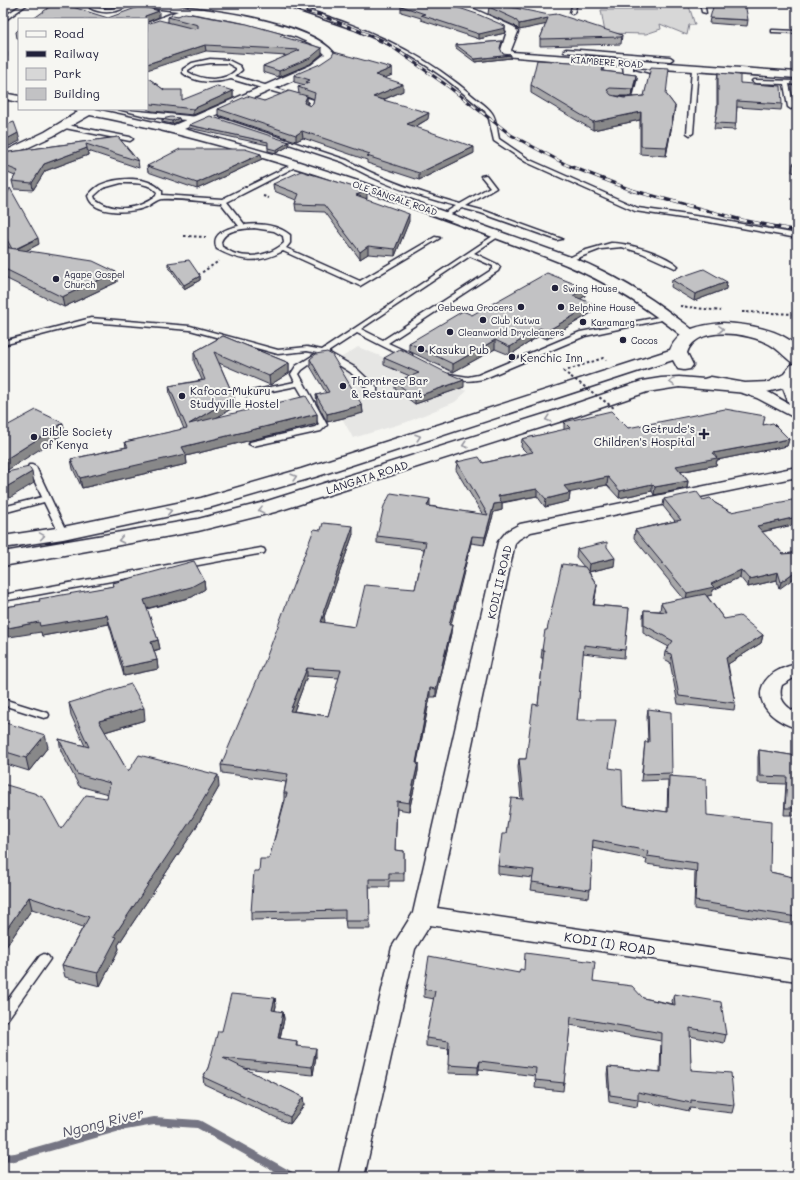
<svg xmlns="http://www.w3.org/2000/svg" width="800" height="1180" font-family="Mali,sans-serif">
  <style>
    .built { fill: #e6e6e4 }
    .green { fill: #d7d7d7; stroke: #7c7c89 }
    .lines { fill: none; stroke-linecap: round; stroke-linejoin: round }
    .stream { fill: #757583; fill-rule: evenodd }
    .lane-casing { stroke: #22223b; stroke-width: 3 }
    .street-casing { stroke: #22223b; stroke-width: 3 }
    .secondary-casing { stroke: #22223b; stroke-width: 3 }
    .path { stroke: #22223b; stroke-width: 2; stroke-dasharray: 2.5 2.5; stroke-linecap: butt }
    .lane { fill: #f6f6f2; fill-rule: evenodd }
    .street { fill: #f6f6f2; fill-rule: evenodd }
    .secondary { fill: #f6f6f2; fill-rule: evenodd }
    .rail-far1-casing { stroke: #22223b; stroke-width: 3 }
    .rail-casing { stroke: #22223b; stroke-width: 3.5 }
    .rail-far1 { stroke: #f6f6f2; stroke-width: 2; stroke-dasharray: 5.5; stroke-linecap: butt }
    .rail { stroke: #f6f6f2; stroke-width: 2.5; stroke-dasharray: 7; stroke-linecap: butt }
    .path-bridge { stroke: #22223b; stroke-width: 2; stroke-dasharray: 2.5 2.5; stroke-linecap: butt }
    .wall { fill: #a7a7a9; stroke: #22223b; fill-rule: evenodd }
    .shaded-wall { fill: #888889; stroke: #22223b }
    .building { fill: #c2c2c4; stroke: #22223b; fill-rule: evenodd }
    .oneway { stroke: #9797a0 }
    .poi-dot { fill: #22223b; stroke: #f6f6f2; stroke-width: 1.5 }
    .labels { text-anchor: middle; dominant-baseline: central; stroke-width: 4; stroke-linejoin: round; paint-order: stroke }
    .far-street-label { font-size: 9px; fill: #22223b; stroke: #f6f6f2 }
    .far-poi-label { font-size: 9px; fill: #22223b; stroke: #f6f6f2; text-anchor: start }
    .poi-label { font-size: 11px; fill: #22223b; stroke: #f6f6f2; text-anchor: start }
    .street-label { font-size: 11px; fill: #22223b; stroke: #f6f6f2 }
    .near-street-label { font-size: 13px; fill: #22223b; stroke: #f6f6f2 }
    .near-water-label { font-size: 14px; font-style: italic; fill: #535365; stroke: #f6f6f2 }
  </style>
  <rect width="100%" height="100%" fill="#f6f6f2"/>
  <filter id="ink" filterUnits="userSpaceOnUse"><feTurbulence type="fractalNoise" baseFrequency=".025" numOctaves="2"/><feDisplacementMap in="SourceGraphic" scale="8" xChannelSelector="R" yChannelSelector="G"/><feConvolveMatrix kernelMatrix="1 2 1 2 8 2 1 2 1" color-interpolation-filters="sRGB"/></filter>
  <g filter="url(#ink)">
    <path class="built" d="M 358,347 L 467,391 L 455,402 L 407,422 L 353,438 L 317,373 Z"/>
    <path class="green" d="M 656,3 L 688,3 L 695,25 L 689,25 L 687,35 L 660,24 L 661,29 L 646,34 L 605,33 L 601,10 L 657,10 Z"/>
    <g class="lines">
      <path class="stream" d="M 154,1117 L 198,1120 L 201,1121 L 296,1174 L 297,1177 L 285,1177 L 197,1128 L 154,1125 L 120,1131 L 15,1161 L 3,1162 L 3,1154 L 15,1153 L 120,1123 Z"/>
      <defs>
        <g id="lane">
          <path d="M 24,3 L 29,3 L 7,19 L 3,19 L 3,17 Z"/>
          <path d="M 126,3 L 131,3 C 121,13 102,15 90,8 L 92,7 C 104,9 115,11 126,3 Z"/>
          <path d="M 276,3 C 291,3 306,9 320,14 C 377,32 429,58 474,97 C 480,102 487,106 492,113 C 497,120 497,131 499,139 L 530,160 L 638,208 L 709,218 L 797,234 L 797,238 L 709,222 L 635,211 L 526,162 L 494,141 L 489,119 L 485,111 L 446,79 L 424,64 L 401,50 L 353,29 Z"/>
          <path d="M 573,3 L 577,3 L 574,13 L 572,14 L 570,13 Z"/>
          <path d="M 700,3 L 704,3 L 706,13 L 702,12 Z"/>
          <path d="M 772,30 L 797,31 L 797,33 L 774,32 L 772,32 Z"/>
          <path d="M 566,49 L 670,57 L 673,59 L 670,61 L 564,52 L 564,50 Z"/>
          <path d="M 3,51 L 6,53 L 6,56 L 3,58 Z"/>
          <path d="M 210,59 L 228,60 L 240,66 L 242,70 L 235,76 L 314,100 L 312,109 L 309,111 L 306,109 L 309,102 L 231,79 C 216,83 196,84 183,73 L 183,69 L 192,63 ZM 210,63 L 227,63 L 236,68 L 236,70 C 224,82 203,81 188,72 L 188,70 L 196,65 Z"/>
          <path d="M 695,67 L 698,69 L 693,133 L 690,135 L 687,133 L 692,69 Z"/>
          <path d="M 753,80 L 797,81 L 797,85 L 789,84 L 794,107 L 791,109 L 788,107 L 784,84 L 755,83 L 752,81 Z"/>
          <path d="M 118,109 L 198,117 L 201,119 L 198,121 L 150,117 Z"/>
          <path d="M 205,114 L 209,114 L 347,160 C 382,180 422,193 460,204 L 490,187 L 481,176 L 486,175 L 496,188 L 466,206 L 485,211 L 562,239 L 557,240 L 481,213 L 462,208 L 447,216 L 443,216 L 443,214 L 456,206 C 417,196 378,183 343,162 L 205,116 Z"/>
          <path d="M 62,124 L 130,137 L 133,139 L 130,141 L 60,127 L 59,126 Z"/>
          <path d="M 297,162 L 299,163 L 299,165 L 227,202 L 245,225 C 260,223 278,225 290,235 L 290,243 L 286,248 L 360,281 L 435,237 L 440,238 L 360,286 L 283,251 C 258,264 241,262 217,249 C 210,234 227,228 239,226 L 221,203 C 202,202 181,198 162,199 C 157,199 151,205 146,207 C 132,213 93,216 88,196 C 91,192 95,188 100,185 C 118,177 148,175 162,191 L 162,195 L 222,199 ZM 121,183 C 134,183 148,182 157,192 L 156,196 C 138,210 114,213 95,199 L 94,196 L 103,188 ZM 254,228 L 274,231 L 283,236 L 284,243 C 272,254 253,259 236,254 C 231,253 227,249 222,247 L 221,242 C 225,229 243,229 254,228 Z"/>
          <path d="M 499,232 L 502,234 L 501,235 L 474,253 L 497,264 L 500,267 L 498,271 L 388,343 L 412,354 L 412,358 L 406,358 L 357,333 L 328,352 L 356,368 L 377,388 L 377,392 L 371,392 L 350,372 L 323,355 L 302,370 L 299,374 L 327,425 L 321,431 L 253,446 L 249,444 L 250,442 L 315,427 L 319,424 L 297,386 L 247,396 L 243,394 L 247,392 L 295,382 L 291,374 L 296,366 L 317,353 L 307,351 L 278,354 L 190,330 L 91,322 L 3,345 L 3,341 L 91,318 L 190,326 L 278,350 L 307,347 L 322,350 ZM 470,256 L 493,266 L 493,269 L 383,340 L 361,329 Z"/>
          <path d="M 611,243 C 629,243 665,254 678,266 L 675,268 L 673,267 L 642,253 L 622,247 L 601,249 L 570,261 L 565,260 L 583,251 Z"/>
          <path d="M 669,315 L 671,316 L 671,318 L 585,336 L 483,379 C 472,381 455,383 445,376 L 449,374 L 468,377 L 478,375 L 580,332 Z"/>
          <path d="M 29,465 L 32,465 L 36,467 L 67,533 L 66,535 L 63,536 L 59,533 L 44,502 L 3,513 L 3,507 L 42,497 L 28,467 Z"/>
          <path d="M 261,548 L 264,549 L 265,551 L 264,553 L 3,601 L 3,595 Z"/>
          <path d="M 3,699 L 48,713 L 49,715 L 48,717 L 44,718 L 3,705 Z"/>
          <path d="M 44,954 L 48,956 L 50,959 L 48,962 L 7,1020 L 3,1021 L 3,1006 L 40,956 Z"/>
        </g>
        <g id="street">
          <path d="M 131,3 C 175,3 309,18 335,54 L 331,61 L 319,69 L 184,129 L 284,157 L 364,183 L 576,259 C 612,274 646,294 677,318 C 684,323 693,329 698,336 L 696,339 L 686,339 C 644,305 600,277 549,258 C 399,202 248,145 90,115 L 53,136 L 3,159 L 3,152 L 45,132 L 78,112 L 73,109 L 95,109 L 172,126 L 311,65 L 325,54 L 316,46 L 296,37 L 240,22 L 190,13 L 147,29 L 147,23 L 178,11 L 136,6 Z"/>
          <path d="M 448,3 L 461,3 L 514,27 L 518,32 L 511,50 L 512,52 L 797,72 L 797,78 L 633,67 L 633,70 L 648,74 L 649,76 L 642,103 L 628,105 L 615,102 L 614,100 L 619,97 L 633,98 L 638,78 L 624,74 L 623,66 L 504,56 L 501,50 L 507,31 Z"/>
          <path d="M 3,93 L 19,96 L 19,102 L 3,99 Z"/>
          <path d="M 787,376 L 792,377 L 797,386 L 797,419 L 757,398 L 737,391 L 734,388 L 737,385 C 753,381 775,396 789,404 L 780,380 L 782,377 Z"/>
          <path d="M 797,467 L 797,477 L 531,532 L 519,539 L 515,543 L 437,908 L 797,961 L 797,981 L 430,925 L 415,949 L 364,1177 L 338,1177 L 392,947 L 413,913 L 498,542 L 507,531 L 520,524 Z"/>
          <path d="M 797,664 L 797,676 L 782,685 C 777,699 786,707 797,713 L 797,728 C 752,715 746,675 797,664 Z"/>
        </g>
        <path id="secondary" d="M 723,323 C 745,324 782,329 797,347 L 797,382 L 788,387 L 758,394 L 679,387 L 647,392 L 562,421 L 275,512 L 198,531 L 3,566 L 3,552 L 198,519 L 261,503 L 548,413 L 642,381 L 661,378 L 679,377 L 704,379 L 711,377 L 745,383 L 769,382 L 784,374 L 791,365 L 795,364 C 789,362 779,349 769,344 C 749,333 696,324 687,353 L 693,365 L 690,369 L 684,370 L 678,369 L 673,360 L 315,477 L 212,507 L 63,539 L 3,548 L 3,536 L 63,527 L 201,498 L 301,469 L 670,350 C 679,328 702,325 723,323 Z"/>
      </defs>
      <use href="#lane" class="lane-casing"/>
      <use href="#street" class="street-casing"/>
      <use href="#secondary" class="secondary-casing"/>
      <g class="path">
        <path d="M 263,196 L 269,198"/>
        <path d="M 184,236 L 206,237"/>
        <path d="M 198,275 L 219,261"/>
        <path d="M 680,306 L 721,311"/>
        <path d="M 742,312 L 797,314"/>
        <path d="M 568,370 L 603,358 L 606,360"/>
      </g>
      <use href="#lane" class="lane"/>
      <use href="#street" class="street"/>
      <use href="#secondary" class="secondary"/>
      <defs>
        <path id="rail-far1" d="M 268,3 L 320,15 L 384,41 L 449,87 L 511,135 L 567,165 L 634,191"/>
        <path id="rail" d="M 631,190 L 741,220 L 797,231"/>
      </defs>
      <use href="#rail-far1" class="rail-far1-casing"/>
      <use href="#rail" class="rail-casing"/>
      <use href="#rail-far1" class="rail-far1"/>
      <use href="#rail" class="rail"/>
      <path class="path-bridge" d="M 563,371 L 614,408"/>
    </g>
    <g class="wall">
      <path d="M 401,6 L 505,26 L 505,33 L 479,39 L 421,20 L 421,18 L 401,12 Z"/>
      <path d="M 489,7 L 622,35 L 621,44 L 540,46 L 540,39 L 546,24 L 519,30 L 515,26 L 488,14 Z"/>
      <path d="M 178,16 L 283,37 L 322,54 L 310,64 L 279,77 L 263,72 L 263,66 L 287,56 L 206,51 L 168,22 L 168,17 Z"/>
      <path d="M 710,18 L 748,20 L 747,26 L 709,23 Z"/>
      <path d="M 19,29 L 19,38 L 17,38 L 16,32 Z"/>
      <path d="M 502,41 L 500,49 L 503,54 L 511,58 L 475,62 L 456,48 L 456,45 Z"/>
      <path d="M 604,64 L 603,71 L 636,75 L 635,83 L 632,96 L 615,96 L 624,98 L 666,94 L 675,106 L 674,114 L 666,156 L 640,154 L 640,120 L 593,130 L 531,93 L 531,85 Z"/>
      <path d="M 392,68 L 392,75 L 384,78 L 403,91 L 383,100 L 428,119 L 415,127 L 474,153 L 419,180 L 367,163 L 367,160 L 303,138 L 296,141 L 218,115 L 218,109 L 264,101 L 299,94 L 298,87 L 305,85 L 294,82 L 294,75 ZM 307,96 L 314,99 L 313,103 L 310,106 L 307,104 Z"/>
      <path d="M 718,73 L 740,83 L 782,104 L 781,110 L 737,107 L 735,130 L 714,129 L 717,110 L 717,79 Z"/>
      <path d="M 147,77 L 164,90 L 182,100 L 233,91 L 233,98 L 193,115 L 152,111 L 147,109 Z"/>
      <path d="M 162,119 L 180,121 L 172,124 L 162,122 Z"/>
      <path d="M 189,125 L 289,146 L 276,153 L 268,151 L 268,145 L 189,128 Z"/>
      <path d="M 118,137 L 138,161 L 139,168 L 88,151 L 88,155 L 45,171 L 33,190 L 14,189 L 12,181 L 15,176 L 3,171 L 3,153 Z"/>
      <path d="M 797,158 L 797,173 L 792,172 L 793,164 Z"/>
      <path d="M 262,159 L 197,189 L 148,172 L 147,166 Z"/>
      <path d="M 273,184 L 367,198 L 365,199 L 409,221 L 395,256 L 368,254 L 360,259 L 325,212 L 296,211 L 295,204 L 296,200 L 274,191 Z"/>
      <path d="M 3,203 L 39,244 L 25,251 L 116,272 L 117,282 L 64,307 L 3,277 L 3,247 L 9,248 L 3,236 Z"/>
      <path d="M 168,263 L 200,276 L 200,280 L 184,289 L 168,266 Z"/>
      <path d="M 672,280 L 726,289 L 694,301 L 671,287 Z"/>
      <path d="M 585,296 L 580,299 L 593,312 L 547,339 L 539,336 L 510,355 L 495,349 L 453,372 L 409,351 L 409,343 L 472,315 Z"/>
      <path d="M 223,336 L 289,363 L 289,373 L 270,385 L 219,363 L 234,397 L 234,407 L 217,417 L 317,414 L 317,424 L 186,456 L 187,464 L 82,488 L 73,469 L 71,459 L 126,447 L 125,442 L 184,429 L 170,395 L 169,386 L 202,380 L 194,362 L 194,352 Z"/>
      <path d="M 384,358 L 464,387 L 415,404 L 395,389 L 395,382 L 410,376 L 384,365 Z"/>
      <path d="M 310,359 L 362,405 L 363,413 L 327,422 L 317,403 L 316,395 L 326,393 L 310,366 Z"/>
      <path d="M 564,422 L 628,428 L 764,425 L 789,439 L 787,446 L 717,460 L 716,465 L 681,472 L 688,481 L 687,488 L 654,495 L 652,491 L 619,498 L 607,485 L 569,492 L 570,493 L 569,501 L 545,507 L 537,496 L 502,503 L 502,510 L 494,512 L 484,545 L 471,543 L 450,625 L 451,633 L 436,697 L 430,697 L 417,763 L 418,763 L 418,771 L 409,811 L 397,809 L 395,850 L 404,851 L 404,881 L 389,881 L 389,887 L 369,887 L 370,929 L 346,929 L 345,918 L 251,920 L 251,912 L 259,871 L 269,859 L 284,801 L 284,793 L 286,782 L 222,773 L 221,765 L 353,534 L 324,617 L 324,623 L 355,627 L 415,589 L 424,549 L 377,543 L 377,536 L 430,506 L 483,515 L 456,470 L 457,462 L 483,463 L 527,453 L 521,447 L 522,439 L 564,430 ZM 307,676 L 339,678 L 328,716 L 294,711 Z"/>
      <path d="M 664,499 L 703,500 L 715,503 L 731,512 L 797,524 L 762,532 L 783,554 L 793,553 L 779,589 L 777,580 L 748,587 L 740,577 L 713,590 L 712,595 L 707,596 L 724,619 L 763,635 L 761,643 L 728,664 L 735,703 L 734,710 L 678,704 L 670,662 L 664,659 L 665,652 L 669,647 L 643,633 L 643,617 L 644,610 L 660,611 L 661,603 L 684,599 L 634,538 L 635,530 L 675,521 L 663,506 Z"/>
      <path d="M 607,547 L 614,566 L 589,572 L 597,585 L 594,605 L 629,608 L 624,658 L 583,653 L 577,720 L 609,768 L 623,806 L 667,812 L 668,780 L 641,781 L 645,742 L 648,742 L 647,716 L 648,709 L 672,773 L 671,776 L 707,815 L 770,872 L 797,878 L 797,925 L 694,909 L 695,871 L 646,864 L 647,859 L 592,848 L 590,890 L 589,898 L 531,890 L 533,878 L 498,874 L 498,866 L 506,834 L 521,799 L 518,767 L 519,759 L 526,759 L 538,705 L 543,658 L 541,658 L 542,650 L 547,630 L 584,567 L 576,557 L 577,549 Z"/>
      <path d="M 204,580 L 205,589 L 192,597 L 147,609 L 158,640 L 160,649 L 154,651 L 157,660 L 158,669 L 124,676 L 109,624 L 42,636 L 41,632 L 6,607 L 40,601 L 114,586 L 113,583 Z"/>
      <path d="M 797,604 L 797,614 L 796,609 Z"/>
      <path d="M 69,703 L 145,720 L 105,732 L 128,772 L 219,787 L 195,829 L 118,945 L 119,949 L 100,986 L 65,977 L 62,965 L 83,927 L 32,909 L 3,951 L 61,829 L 107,798 L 108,794 L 79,786 L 61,751 L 59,739 L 85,746 L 71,715 Z"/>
      <path d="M 3,722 L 48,747 L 29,771 L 3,763 Z"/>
      <path d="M 759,750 L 797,756 L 797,815 L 784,815 L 786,784 L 758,783 L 758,757 Z"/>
      <path d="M 519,973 L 593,981 L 643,998 L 673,1004 L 672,1001 L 674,994 L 726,1035 L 724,1043 L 690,1036 L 691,1070 L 734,1105 L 732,1113 L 690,1108 L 689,1111 L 638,1100 L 637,1107 L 609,1102 L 607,1074 L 608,1067 L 660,1072 L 661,1041 L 570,1025 L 563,1091 L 535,1088 L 536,1076 L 479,1069 L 478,1074 L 448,1073 L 449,1049 L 426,1046 L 426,1038 L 434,999 L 424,997 L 424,989 Z"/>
      <path d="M 275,998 L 276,1006 L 275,1011 L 283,1012 L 284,1019 L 280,1039 L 297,1041 L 297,1046 L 316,1056 L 313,1075 L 243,1068 L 303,1097 L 304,1105 L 290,1124 L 204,1084 L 203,1077 L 208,1068 L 222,1031 Z"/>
    </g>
    <g class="shaded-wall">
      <path d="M 159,11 L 159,17 L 147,22 L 147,19 L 145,19 L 145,16 Z"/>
      <path d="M 548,18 L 548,24 L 519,30 L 519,24 Z"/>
      <path d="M 505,26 L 505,33 L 479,39 L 479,34 Z"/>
      <path d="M 205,45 L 206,51 L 147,70 L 147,64 Z"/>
      <path d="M 322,48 L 322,54 L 310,64 L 279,77 L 279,71 Z"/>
      <path d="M 511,55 L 511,58 L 475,62 L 475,59 Z"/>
      <path d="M 392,68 L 392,75 L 375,82 L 375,75 Z"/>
      <path d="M 636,75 L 635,83 L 632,96 L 633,89 Z"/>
      <path d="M 403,84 L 403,91 L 373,104 L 373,97 Z"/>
      <path d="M 233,91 L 233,98 L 193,115 L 193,109 Z"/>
      <path d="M 307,96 L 307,103 L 305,109 L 304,103 Z"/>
      <path d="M 675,106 L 674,114 L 666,156 L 667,147 Z"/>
      <path d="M 641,112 L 640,120 L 593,130 L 593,122 Z"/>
      <path d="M 429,113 L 428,119 L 407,131 L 407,124 Z"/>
      <path d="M 179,118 L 180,121 L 172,124 L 172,121 Z"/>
      <path d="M 302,131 L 303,138 L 296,141 L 296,135 Z"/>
      <path d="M 18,133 L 20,141 L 3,149 L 3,141 Z"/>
      <path d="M 289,142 L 289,146 L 276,153 L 276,150 Z"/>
      <path d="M 474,147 L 474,153 L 419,180 L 419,173 Z"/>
      <path d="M 87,148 L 88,155 L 45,171 L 33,190 L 32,183 L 44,164 Z"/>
      <path d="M 261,154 L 262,159 L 197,189 L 197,183 Z"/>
      <path d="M 367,191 L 367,198 L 356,202 L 356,195 Z"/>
      <path d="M 409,214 L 409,221 L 395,256 L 395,249 Z"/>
      <path d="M 38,238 L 39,244 L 14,257 L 13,251 Z"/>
      <path d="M 368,246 L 368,254 L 360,259 L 360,252 Z"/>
      <path d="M 116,272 L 117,282 L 64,307 L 62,297 Z"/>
      <path d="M 200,276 L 200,280 L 184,289 L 184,285 Z"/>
      <path d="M 727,282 L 726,289 L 694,301 L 695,294 Z"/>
      <path d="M 585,288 L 585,296 L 573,304 L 573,296 Z"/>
      <path d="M 594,304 L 593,312 L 547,339 L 547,331 Z"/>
      <path d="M 540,328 L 539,336 L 510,355 L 510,347 Z"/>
      <path d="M 495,340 L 495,349 L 453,372 L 453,364 Z"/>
      <path d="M 289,363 L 289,373 L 270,385 L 269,376 Z"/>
      <path d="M 464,380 L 464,387 L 415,404 L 415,397 Z"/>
      <path d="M 234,397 L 234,407 L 190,434 L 189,424 Z"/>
      <path d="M 362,405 L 363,413 L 327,422 L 327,414 Z"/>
      <path d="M 317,414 L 317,424 L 186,456 L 187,464 L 82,488 L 80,478 L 182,447 Z"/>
      <path d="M 63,423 L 65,433 L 3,473 L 3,461 Z"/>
      <path d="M 789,439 L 787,446 L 717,460 L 716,465 L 674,473 L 676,466 L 713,453 Z"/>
      <path d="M 32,472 L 34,483 L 3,502 L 3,489 Z"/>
      <path d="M 608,477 L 607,485 L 563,494 L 564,486 Z"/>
      <path d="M 688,481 L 687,488 L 654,495 L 655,487 Z"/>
      <path d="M 652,484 L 652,491 L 619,498 L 620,491 Z"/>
      <path d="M 537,489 L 537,496 L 498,503 L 498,496 Z"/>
      <path d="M 570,493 L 569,501 L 545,507 L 546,499 Z"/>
      <path d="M 430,499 L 430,507 L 427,506 Z"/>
      <path d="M 502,503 L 502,510 L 494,512 L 484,545 L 485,537 L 494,504 Z"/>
      <path d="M 797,517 L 797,524 L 756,533 L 757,526 Z"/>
      <path d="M 353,526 L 353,534 L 324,617 L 325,621 L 322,630 L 321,622 L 323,613 Z"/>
      <path d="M 472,536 L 471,543 L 449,633 L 449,625 Z"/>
      <path d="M 615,558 L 614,566 L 588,572 L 589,564 Z"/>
      <path d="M 741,570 L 740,577 L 713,590 L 712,595 L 686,601 L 687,593 Z"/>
      <path d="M 797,570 L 797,576 L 779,589 L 781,582 Z"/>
      <path d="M 778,572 L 777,580 L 748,587 L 749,579 Z"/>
      <path d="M 204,580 L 205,589 L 192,597 L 145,609 L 144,600 Z"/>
      <path d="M 597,585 L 596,592 L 592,613 L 593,605 Z"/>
      <path d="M 107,615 L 109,624 L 42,636 L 41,632 L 3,638 L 3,629 L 39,622 Z"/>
      <path d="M 452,625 L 451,633 L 436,697 L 436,689 Z"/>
      <path d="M 763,635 L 761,643 L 725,666 L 726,658 Z"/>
      <path d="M 158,640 L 160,649 L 152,651 L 151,642 Z"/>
      <path d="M 157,660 L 158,669 L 124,676 L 123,667 Z"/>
      <path d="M 307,668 L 307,676 L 291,719 L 290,711 Z"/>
      <path d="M 430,688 L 430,697 L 415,771 L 416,763 Z"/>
      <path d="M 144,708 L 145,720 L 101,733 L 99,721 Z"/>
      <path d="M 45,735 L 48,747 L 29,771 L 26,758 Z"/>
      <path d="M 418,763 L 418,771 L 409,811 L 409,803 Z"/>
      <path d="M 218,775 L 219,787 L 195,829 L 118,945 L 119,949 L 100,986 L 98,973 L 114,936 Z"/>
      <path d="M 29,897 L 32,909 L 3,951 L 3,934 Z"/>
      <path d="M 275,998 L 276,1006 L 273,1018 L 272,1010 Z"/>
      <path d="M 283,1012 L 284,1019 L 278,1046 L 278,1038 Z"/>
      <path d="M 316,1048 L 316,1056 L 313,1075 L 312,1067 Z"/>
      <path d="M 480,1061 L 479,1069 L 478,1074 L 478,1067 Z"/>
      <path d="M 303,1097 L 304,1105 L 290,1124 L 290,1117 Z"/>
    </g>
    <g class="building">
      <path d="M 55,3 L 60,3 L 108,18 L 141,6 L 159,11 L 145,16 L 145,19 L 33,19 Z"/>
      <path d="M 415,3 L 444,3 L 477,14 L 505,26 L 505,28 L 479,34 L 421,15 L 425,14 L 401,6 Z"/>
      <path d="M 714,3 L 745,3 L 748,20 L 710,18 Z"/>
      <path d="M 496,4 L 549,15 L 557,14 L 622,35 L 621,37 L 540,39 L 548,18 L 519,24 L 515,19 L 489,7 Z"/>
      <path d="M 185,13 L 247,24 L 283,34 L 280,36 L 322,48 L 310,58 L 279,71 L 263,66 L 300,50 L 205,45 L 147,64 L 147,24 L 159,20 L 195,29 L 198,28 L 198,25 L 168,17 L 173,15 L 178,16 Z"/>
      <path d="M 502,41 L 500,48 L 503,54 L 511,55 L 475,59 L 456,45 Z"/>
      <path d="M 334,52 L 392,68 L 375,75 L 403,84 L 373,97 L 429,113 L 407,124 L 474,147 L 419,173 L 367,156 L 370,154 L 302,131 L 296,135 L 218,109 L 247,96 L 264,101 L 289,91 L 307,96 L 304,103 L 310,106 L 313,103 L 315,93 L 298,87 L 309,83 L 306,82 L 310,80 L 294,75 L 320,64 L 332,56 Z"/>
      <path d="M 537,60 L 604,64 L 602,71 L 636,75 L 633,89 L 610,88 L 607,90 L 611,95 L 624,98 L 644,96 L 651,67 L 669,68 L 666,94 L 675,106 L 667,147 L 641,146 L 641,112 L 593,122 L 531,85 Z"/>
      <path d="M 718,73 L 740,75 L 740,83 L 781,86 L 782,104 L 737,101 L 736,124 L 715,123 L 718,106 Z"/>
      <path d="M 147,77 L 164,90 L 182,90 L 182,100 L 217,86 L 233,91 L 193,109 L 152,104 L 147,103 Z"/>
      <path d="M 210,116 L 289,142 L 276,150 L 268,148 L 268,142 L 189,125 Z"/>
      <path d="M 171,117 L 179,118 L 172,121 L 162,119 Z"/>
      <path d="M 14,122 L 18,133 L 3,141 L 3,126 Z"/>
      <path d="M 118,137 L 138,161 L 86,144 L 87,148 L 44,164 L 32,183 L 12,181 L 18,171 L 3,165 L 3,153 Z"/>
      <path d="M 180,149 L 245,149 L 261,154 L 197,183 L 147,166 Z"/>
      <path d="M 797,158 L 797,165 L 793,164 Z"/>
      <path d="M 301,171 L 367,191 L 356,195 L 409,214 L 395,249 L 368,246 L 360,252 L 324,205 L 295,204 L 299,194 L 273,184 Z"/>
      <path d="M 10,188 L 38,238 L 15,249 L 12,249 L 3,232 L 3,203 Z"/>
      <path d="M 3,247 L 93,261 L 116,272 L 62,297 L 3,268 Z"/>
      <path d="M 189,260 L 200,276 L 184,285 L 168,263 Z"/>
      <path d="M 704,269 L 727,282 L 695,294 L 672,280 Z"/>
      <path d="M 547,273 L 585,288 L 573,296 L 594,304 L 547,331 L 540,328 L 510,347 L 495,340 L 453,364 L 409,343 L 463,311 L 472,315 Z"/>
      <path d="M 223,336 L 289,363 L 269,376 L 214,352 L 234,397 L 189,424 L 306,396 L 317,414 L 182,447 L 186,454 L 80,478 L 71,459 L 128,447 L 125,442 L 187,428 L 169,386 L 205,380 L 194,352 Z"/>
      <path d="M 400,349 L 443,371 L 464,380 L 415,397 L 395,382 L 419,373 L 384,358 Z"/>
      <path d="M 327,352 L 332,355 L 362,405 L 327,414 L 316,395 L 329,392 L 310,359 L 316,354 Z"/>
      <path d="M 725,409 L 765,416 L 763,425 L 773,423 L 789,439 L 713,453 L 717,458 L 676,466 L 688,481 L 655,487 L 652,484 L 620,491 L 608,477 L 564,486 L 570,493 L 546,499 L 537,489 L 498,496 L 502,503 L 494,504 L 485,537 L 472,536 L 449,625 L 452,625 L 436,689 L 430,688 L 416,763 L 418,763 L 409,803 L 397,801 L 395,850 L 404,851 L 404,873 L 389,873 L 389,879 L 369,879 L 370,921 L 345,921 L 345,910 L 251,912 L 254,871 L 259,871 L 260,859 L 269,859 L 287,793 L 284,793 L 288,774 L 221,765 L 265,661 L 314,529 L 321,530 L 323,523 L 353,526 L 323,613 L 324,613 L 321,622 L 355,627 L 365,585 L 415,589 L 426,542 L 377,536 L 384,506 L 391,493 L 430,499 L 427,506 L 488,515 L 457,462 L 479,457 L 483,463 L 533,452 L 522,439 L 570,428 L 564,422 L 611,411 L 628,428 ZM 307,668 L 341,670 L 328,716 L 290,711 Z"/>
      <path d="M 36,410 L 63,423 L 3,461 L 3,428 Z"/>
      <path d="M 29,467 L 32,472 L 3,489 L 3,473 Z"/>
      <path d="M 697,492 L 703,500 L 710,498 L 715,503 L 731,512 L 797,499 L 797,517 L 757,526 L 783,554 L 793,553 L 797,558 L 797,570 L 781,582 L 778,572 L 749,579 L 741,570 L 711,584 L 714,587 L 687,593 L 635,530 L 681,520 L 664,499 Z"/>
      <path d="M 607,542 L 607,547 L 615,558 L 589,564 L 577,549 Z"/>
      <path d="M 194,561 L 204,580 L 191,587 L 144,600 L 158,640 L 151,642 L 157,660 L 123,667 L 107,615 L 40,626 L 39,622 L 3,629 L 3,604 L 4,604 L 6,607 L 40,601 L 39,599 L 114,586 L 113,583 Z"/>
      <path d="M 562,564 L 585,567 L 597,585 L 593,605 L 629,608 L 625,650 L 584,645 L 577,720 L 616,720 L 609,768 L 622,770 L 623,806 L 668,812 L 669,776 L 706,779 L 707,815 L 771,822 L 770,872 L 797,878 L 797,917 L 695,901 L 697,863 L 647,856 L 648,851 L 593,840 L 590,890 L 532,882 L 534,870 L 498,866 L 502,834 L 506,834 L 511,798 L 523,799 L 519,759 L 526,759 L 533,704 L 538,705 L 544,650 L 542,650 L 545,630 L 547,630 Z"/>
      <path d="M 705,594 L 724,619 L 740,616 L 763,635 L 726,658 L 735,703 L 679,696 L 671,654 L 665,652 L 673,641 L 644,625 L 644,610 L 667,612 L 661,603 Z"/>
      <path d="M 131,684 L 144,708 L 99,721 L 128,772 L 139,755 L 218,775 L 193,817 L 114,936 L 117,937 L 98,973 L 62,965 L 89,917 L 29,897 L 3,934 L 3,784 L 34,793 L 44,798 L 61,829 L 86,795 L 107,798 L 110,783 L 77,774 L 59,739 L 89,747 L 69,703 Z"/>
      <path d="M 648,709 L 671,712 L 672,773 L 642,774 L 645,742 L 649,742 Z"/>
      <path d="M 3,722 L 45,735 L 26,758 L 3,751 Z"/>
      <path d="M 759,750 L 797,756 L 797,808 L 785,808 L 787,777 L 760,776 Z"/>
      <path d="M 525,953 L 595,962 L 593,981 L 632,986 L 643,998 L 675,1005 L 674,994 L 721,1002 L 726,1035 L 690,1028 L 691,1070 L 731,1073 L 734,1105 L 691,1100 L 691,1103 L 638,1092 L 638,1099 L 610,1095 L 608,1067 L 661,1072 L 662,1033 L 571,1017 L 564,1083 L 535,1080 L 536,1068 L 480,1061 L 478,1067 L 448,1065 L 449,1041 L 426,1038 L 435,991 L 424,989 L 429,956 L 519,973 L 520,969 L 524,970 Z"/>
      <path d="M 231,994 L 275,998 L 272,1010 L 283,1012 L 278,1038 L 297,1041 L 296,1046 L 316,1048 L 312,1067 L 223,1058 L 303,1097 L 290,1117 L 203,1077 L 208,1068 L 218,1031 L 222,1031 Z"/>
    </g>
    <defs><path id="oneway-chevron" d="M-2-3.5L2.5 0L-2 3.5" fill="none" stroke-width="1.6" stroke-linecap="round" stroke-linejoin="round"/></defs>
    <g class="oneway">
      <use href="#oneway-chevron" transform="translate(721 329) rotate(-3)"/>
      <use href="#oneway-chevron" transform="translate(672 382) rotate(178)"/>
      <use href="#oneway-chevron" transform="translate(548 419) rotate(163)"/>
      <use href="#oneway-chevron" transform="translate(418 437) rotate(-18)"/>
      <use href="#oneway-chevron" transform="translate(465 445) rotate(162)"/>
      <use href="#oneway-chevron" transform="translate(294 477) rotate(-16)"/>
      <use href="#oneway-chevron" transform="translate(261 510) rotate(166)"/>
      <use href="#oneway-chevron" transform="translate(169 511) rotate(-13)"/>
      <use href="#oneway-chevron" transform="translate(42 536) rotate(-9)"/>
      <use href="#oneway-chevron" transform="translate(121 540) rotate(169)"/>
    </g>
  </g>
  <g class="poi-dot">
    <circle cx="56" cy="279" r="4"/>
    <circle cx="555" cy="288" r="4"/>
    <circle cx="521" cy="307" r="4"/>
    <circle cx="561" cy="307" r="4"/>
    <circle cx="483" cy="320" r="4"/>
    <circle cx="583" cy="322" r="4"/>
    <circle cx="450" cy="332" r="4"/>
    <circle cx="623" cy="340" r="4"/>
    <circle cx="421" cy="349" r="4"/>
    <circle cx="512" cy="357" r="4"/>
    <circle cx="343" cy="386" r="4"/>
    <circle cx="182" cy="396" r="4"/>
    <path d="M702 428h4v4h4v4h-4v4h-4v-4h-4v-4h4z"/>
    <circle cx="34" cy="437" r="4"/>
  </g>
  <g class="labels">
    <g class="far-street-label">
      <text transform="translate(607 62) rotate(4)">KIAMBERE ROAD</text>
      <text transform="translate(395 198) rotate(19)">OLE SANGALE ROAD</text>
    </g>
    <g class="far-poi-label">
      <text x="64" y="274">Agape Gospel<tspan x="64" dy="10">Church</tspan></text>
      <text x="563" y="288">Swing House</text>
      <text x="513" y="307" text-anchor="end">Gebewa Grocers</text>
      <text x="569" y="307">Belphine House</text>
      <text x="491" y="320">Club Kutwa</text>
      <text x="591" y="322">Karamarg</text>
      <text x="458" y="332">Cleanworld Drycleaners</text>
      <text x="631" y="340">Cocos</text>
    </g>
    <g class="poi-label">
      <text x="429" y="349">Kasuku Pub</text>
      <text x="520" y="357">Kenchic Inn</text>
      <text x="351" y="380">Thorntree Bar<tspan x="351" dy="13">&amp; Restaurant</tspan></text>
      <text x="190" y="390">Kafoca-Mukuru<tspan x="190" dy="13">Studyville Hostel</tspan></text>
      <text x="695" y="428" text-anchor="end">Getrude's<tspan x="695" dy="13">Children's Hospital</tspan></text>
      <text x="42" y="431">Bible Society<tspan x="42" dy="13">of Kenya</tspan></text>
    </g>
    <g class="street-label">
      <text transform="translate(367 477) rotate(-18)">LANGATA ROAD</text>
      <text transform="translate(499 582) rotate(-77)">KODI II ROAD</text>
    </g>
    <g class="near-street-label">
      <text transform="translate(610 943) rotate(9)">KODI (I) ROAD</text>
    </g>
    <g class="near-water-label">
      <text transform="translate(103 1122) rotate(-14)">Ngong River</text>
    </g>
  </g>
  <rect width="800" height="1180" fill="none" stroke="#f6f6f2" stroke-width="16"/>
  <rect x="8" y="8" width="784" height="1164" fill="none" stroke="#22223b" stroke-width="1.5" filter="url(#ink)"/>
  <rect x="18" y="18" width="130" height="92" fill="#f6f6f2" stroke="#a1a1a9"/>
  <rect x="26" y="31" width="20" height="6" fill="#f6f6f2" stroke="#a1a1a9"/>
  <text x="54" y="38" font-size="12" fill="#22223b">Road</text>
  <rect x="26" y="51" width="20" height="6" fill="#22223b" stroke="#a1a1a9"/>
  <text x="54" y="58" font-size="12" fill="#22223b">Railway</text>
  <rect x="26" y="68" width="20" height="12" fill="#d7d7d7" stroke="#a1a1a9"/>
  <text x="54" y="78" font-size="12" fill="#22223b">Park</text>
  <rect x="26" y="88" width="20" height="12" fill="#c2c2c4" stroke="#a1a1a9"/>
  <text x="54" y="98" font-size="12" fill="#22223b">Building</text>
</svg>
